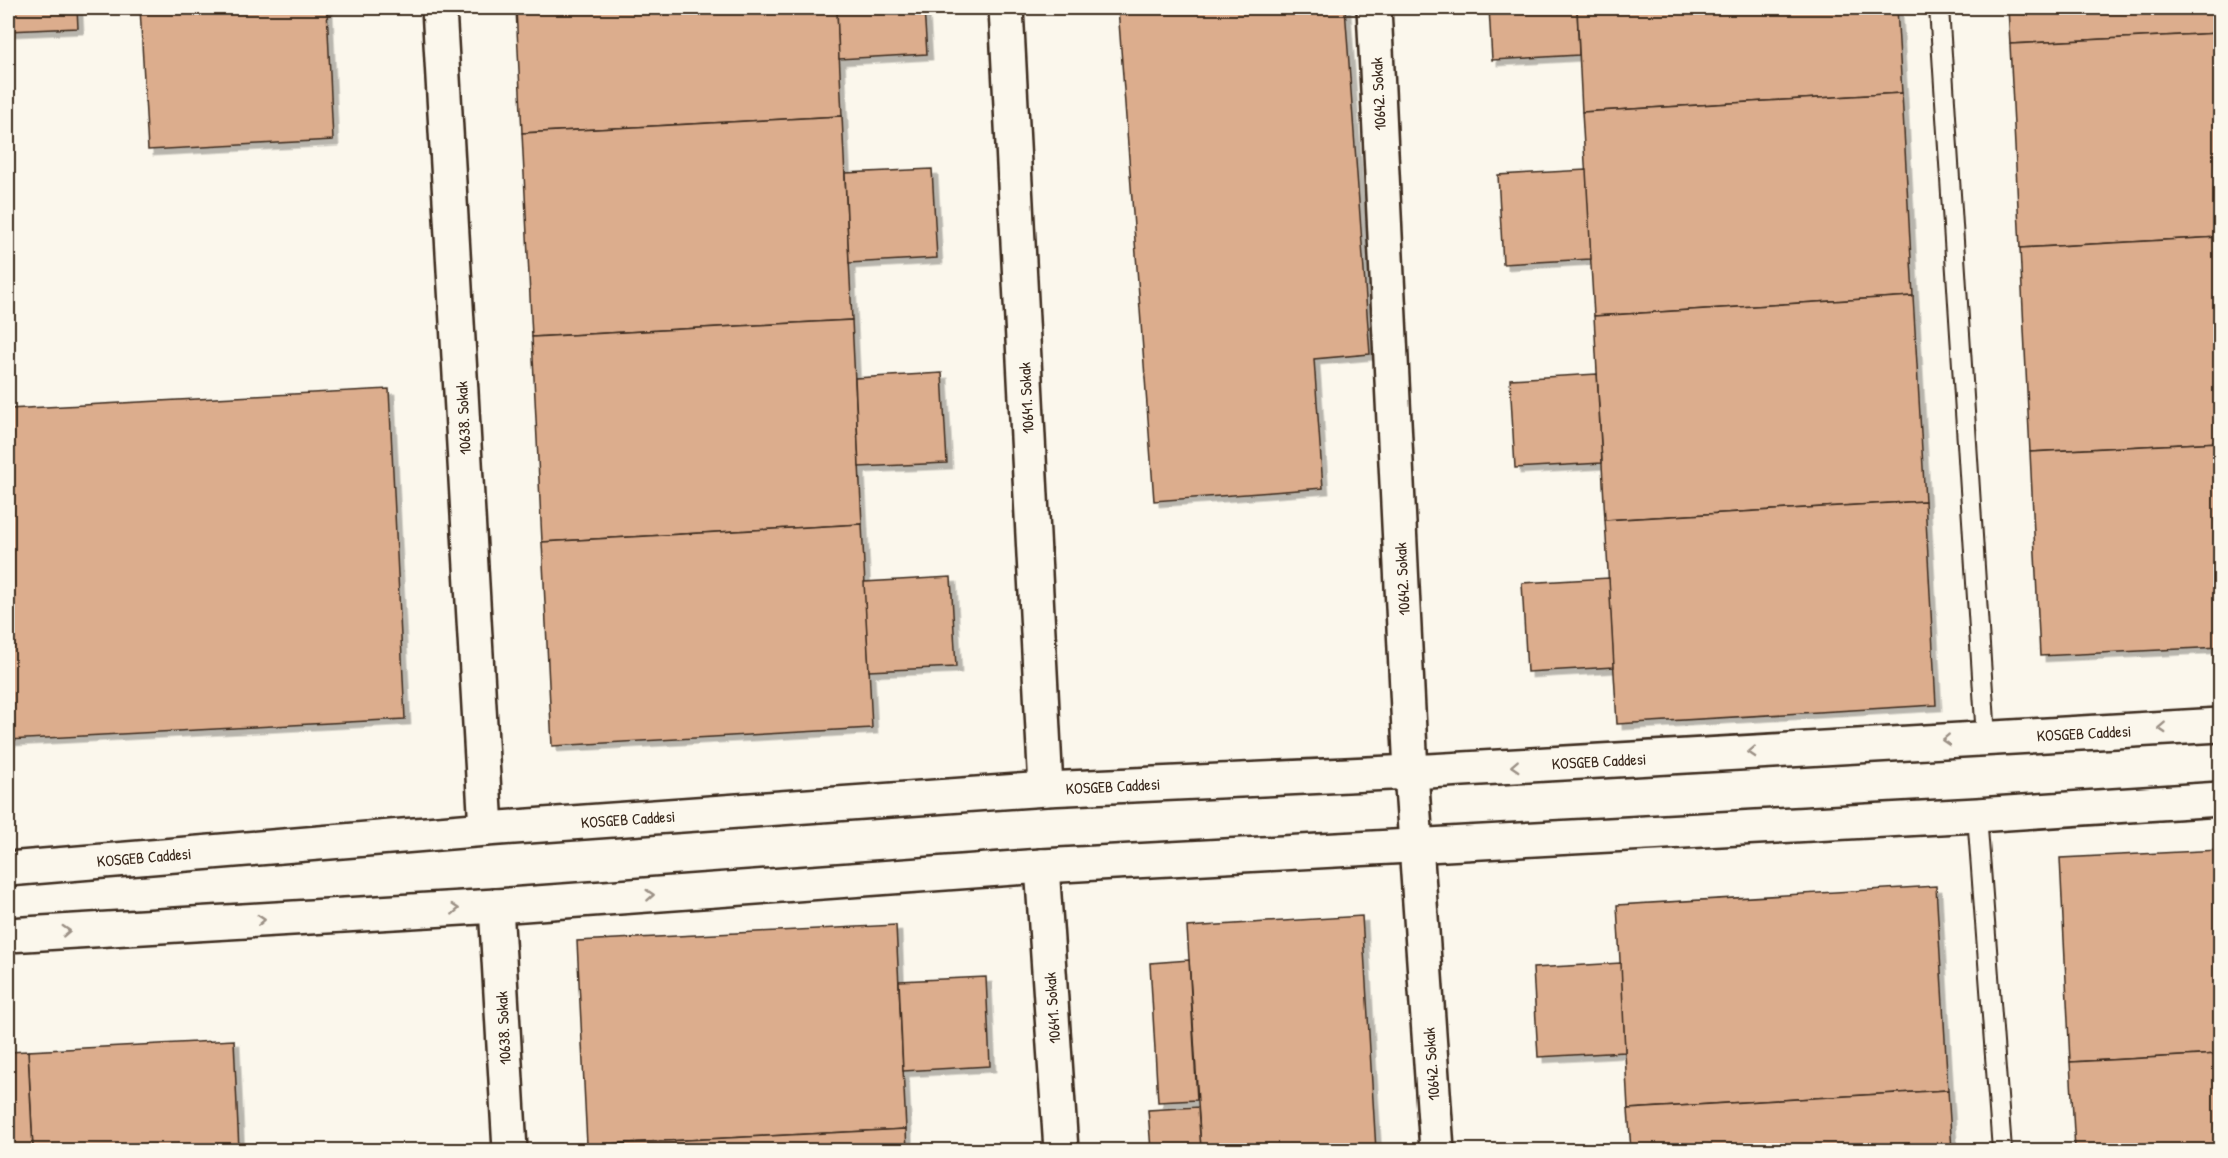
<svg xmlns="http://www.w3.org/2000/svg" width="2228" height="1158" font-family="'Patrick Hand',sans-serif">
  <style>
    .building { fill: #dcad8d; stroke: #3b2a1e; stroke-width: 1.5; filter: url(#shadow) }
    .lines { fill: none; stroke-linecap: round; stroke-linejoin: round }
    .service-casing { stroke: #3b2a1e; stroke-width: 22 }
    .minor-casing { stroke: #3b2a1e; stroke-width: 38 }
    .secondary-casing { stroke: #3b2a1e; stroke-width: 38 }
    .service { stroke: #fbf7ec; stroke-width: 18 }
    .minor { stroke: #fbf7ec; stroke-width: 33 }
    .secondary { stroke: #fbf7ec; stroke-width: 33 }
    .oneway { stroke: #9b9085 }
    .labels { text-anchor: middle; dominant-baseline: central; stroke-width: 4.5; stroke-linejoin: round; paint-order: stroke }
    .street-label { font-size: 16px; fill: #3b2a1e; stroke: #fbf7ec }
  </style>
  <defs>
    <filter id="shadow"><feDropShadow dx="5.5" dy="5.5" stdDeviation="0" flood-color="#0004"/></filter>
  </defs>
  <rect width="100%" height="100%" fill="#fbf7ec"/>
  <filter id="ink" filterUnits="userSpaceOnUse"><feTurbulence type="fractalNoise" baseFrequency=".0167" numOctaves="2"/><feDisplacementMap in="SourceGraphic" scale="12" xChannelSelector="R" yChannelSelector="G"/><feConvolveMatrix kernelMatrix="1 2 1 2 8 2 1 2 1" color-interpolation-filters="sRGB"/></filter>
  <g filter="url(#ink)">
    <g class="building">
      <path d="M 8,8 L 77,8 L 78,28 L 8,31 Z"/>
      <path d="M 140,8 L 327,8 L 333,140 L 148,150 Z"/>
      <path d="M 516,8 L 837,8 L 842,116 L 522,133 Z"/>
      <path d="M 837,8 L 924,8 L 927,54 L 839,59 Z"/>
      <path d="M 1118,8 L 1345,8 L 1370,354 L 1314,359 L 1323,488 L 1154,501 Z"/>
      <path d="M 1489,8 L 1577,8 L 1579,55 L 1492,60 Z"/>
      <path d="M 1577,8 L 1897,8 L 1902,93 L 1582,112 Z"/>
      <path d="M 2008,8 L 2220,8 L 2220,33 L 2010,44 Z"/>
      <path d="M 2220,33 L 2220,237 L 2020,248 L 2010,44 Z"/>
      <path d="M 1902,93 L 1913,296 L 1594,316 L 1582,112 Z"/>
      <path d="M 842,116 L 852,320 L 532,337 L 522,133 Z"/>
      <path d="M 932,169 L 937,258 L 849,263 L 845,173 Z"/>
      <path d="M 1586,170 L 1591,259 L 1503,264 L 1498,175 Z"/>
      <path d="M 2220,237 L 2220,442 L 2030,452 L 2020,248 Z"/>
      <path d="M 1913,296 L 1925,501 L 1605,520 L 1594,316 Z"/>
      <path d="M 852,320 L 862,524 L 542,542 L 532,337 Z"/>
      <path d="M 942,373 L 947,463 L 859,467 L 855,378 Z"/>
      <path d="M 1597,374 L 1602,463 L 1515,468 L 1510,379 Z"/>
      <path d="M 389,389 L 405,719 L 8,740 L 8,409 Z"/>
      <path d="M 2220,442 L 2220,647 L 2040,656 L 2030,452 Z"/>
      <path d="M 1925,501 L 1936,705 L 1617,724 L 1605,520 Z"/>
      <path d="M 862,524 L 872,728 L 552,746 L 542,542 Z"/>
      <path d="M 951,577 L 956,667 L 869,671 L 864,582 Z"/>
      <path d="M 1609,578 L 1614,667 L 1527,672 L 1522,583 Z"/>
      <path d="M 2220,850 L 2220,1054 L 2070,1062 L 2060,858 Z"/>
      <path d="M 1936,886 L 1948,1090 L 1628,1109 L 1617,905 Z"/>
      <path d="M 1362,916 L 1376,1150 L 1201,1150 L 1187,927 Z"/>
      <path d="M 896,925 L 906,1129 L 587,1145 L 577,941 Z"/>
      <path d="M 1189,960 L 1197,1100 L 1158,1102 L 1150,963 Z"/>
      <path d="M 1621,963 L 1625,1052 L 1538,1057 L 1533,968 Z"/>
      <path d="M 986,977 L 990,1066 L 903,1071 L 899,981 Z"/>
      <path d="M 234,1040 L 239,1150 L 33,1150 L 28,1051 Z"/>
      <path d="M 28,1051 L 33,1150 L 8,1150 L 8,1052 Z"/>
      <path d="M 2220,1054 L 2220,1150 L 2075,1150 L 2070,1062 Z"/>
      <path d="M 1948,1090 L 1952,1150 L 1631,1150 L 1628,1109 Z"/>
      <path d="M 1198,1107 L 1201,1150 L 1151,1150 L 1148,1110 Z"/>
      <path d="M 906,1129 L 907,1150 L 587,1150 L 587,1145 Z"/>
    </g>
    <g class="lines">
      <defs>
        <g id="service">
          <path d="M 1939,8 L 1986,738"/>
          <path d="M 1977,815 L 2002,1150"/>
        </g>
        <g id="minor">
          <path d="M 439,8 L 486,829"/>
          <path d="M 1006,8 L 1046,789"/>
          <path d="M 1374,8 L 1411,772 L 1437,1150"/>
          <path d="M 1042,866 L 1061,1150"/>
          <path d="M 496,906 L 510,1150"/>
        </g>
        <g id="secondary">
          <path d="M 8,869 L 486,829 L 1046,789 L 1411,772 L 2220,725"/>
          <path d="M 8,935 L 496,906 L 1042,866 L 1977,815 L 2220,799"/>
        </g>
      </defs>
      <use href="#service" class="service-casing"/>
      <use href="#minor" class="minor-casing"/>
      <use href="#secondary" class="secondary-casing"/>
      <use href="#service" class="service"/>
      <use href="#minor" class="minor"/>
      <use href="#secondary" class="secondary"/>
    </g>
    <defs><path id="oneway-chevron" d="M-2-3.5L2.5 0L-2 3.5" fill="none" stroke-width="1.6" stroke-linecap="round" stroke-linejoin="round" transform="scale(1.5)"/></defs>
    <g class="oneway">
      <use href="#oneway-chevron" transform="translate(2162 728) rotate(177)"/>
      <use href="#oneway-chevron" transform="translate(1946 740) rotate(177)"/>
      <use href="#oneway-chevron" transform="translate(1752 752) rotate(177)"/>
      <use href="#oneway-chevron" transform="translate(1515 766) rotate(177)"/>
      <use href="#oneway-chevron" transform="translate(650 895) rotate(-4)"/>
      <use href="#oneway-chevron" transform="translate(455 909) rotate(-3)"/>
      <use href="#oneway-chevron" transform="translate(261 920) rotate(-3)"/>
      <use href="#oneway-chevron" transform="translate(66 931) rotate(-3)"/>
    </g>
  </g>
  <g class="labels">
    <g class="street-label">
      <text transform="translate(1378 94) rotate(-93)">10642. Sokak</text>
      <text transform="translate(1026 398) rotate(-93)">10641. Sokak</text>
      <text transform="translate(463 418) rotate(-93)">10638. Sokak</text>
      <text transform="translate(1402 579) rotate(-93)">10642. Sokak</text>
      <text transform="translate(2084 733) rotate(-3)">KOSGEB Caddesi</text>
      <text transform="translate(1599 761) rotate(-3)">KOSGEB Caddesi</text>
      <text transform="translate(1113 786) rotate(-3)">KOSGEB Caddesi</text>
      <text transform="translate(628 819) rotate(-4)">KOSGEB Caddesi</text>
      <text transform="translate(144 857) rotate(-5)">KOSGEB Caddesi</text>
      <text transform="translate(1052 1008) rotate(-94)">10641. Sokak</text>
      <text transform="translate(503 1028) rotate(-93)">10638. Sokak</text>
      <text transform="translate(1431 1064) rotate(-94)">10642. Sokak</text>
    </g>
  </g>
  <rect width="2228" height="1158" fill="none" stroke="#fbf7ec" stroke-width="30"/>
  <rect x="15" y="15" width="2198" height="1128" fill="none" stroke="#3b2a1e" stroke-width="2" filter="url(#ink)"/>
</svg>
